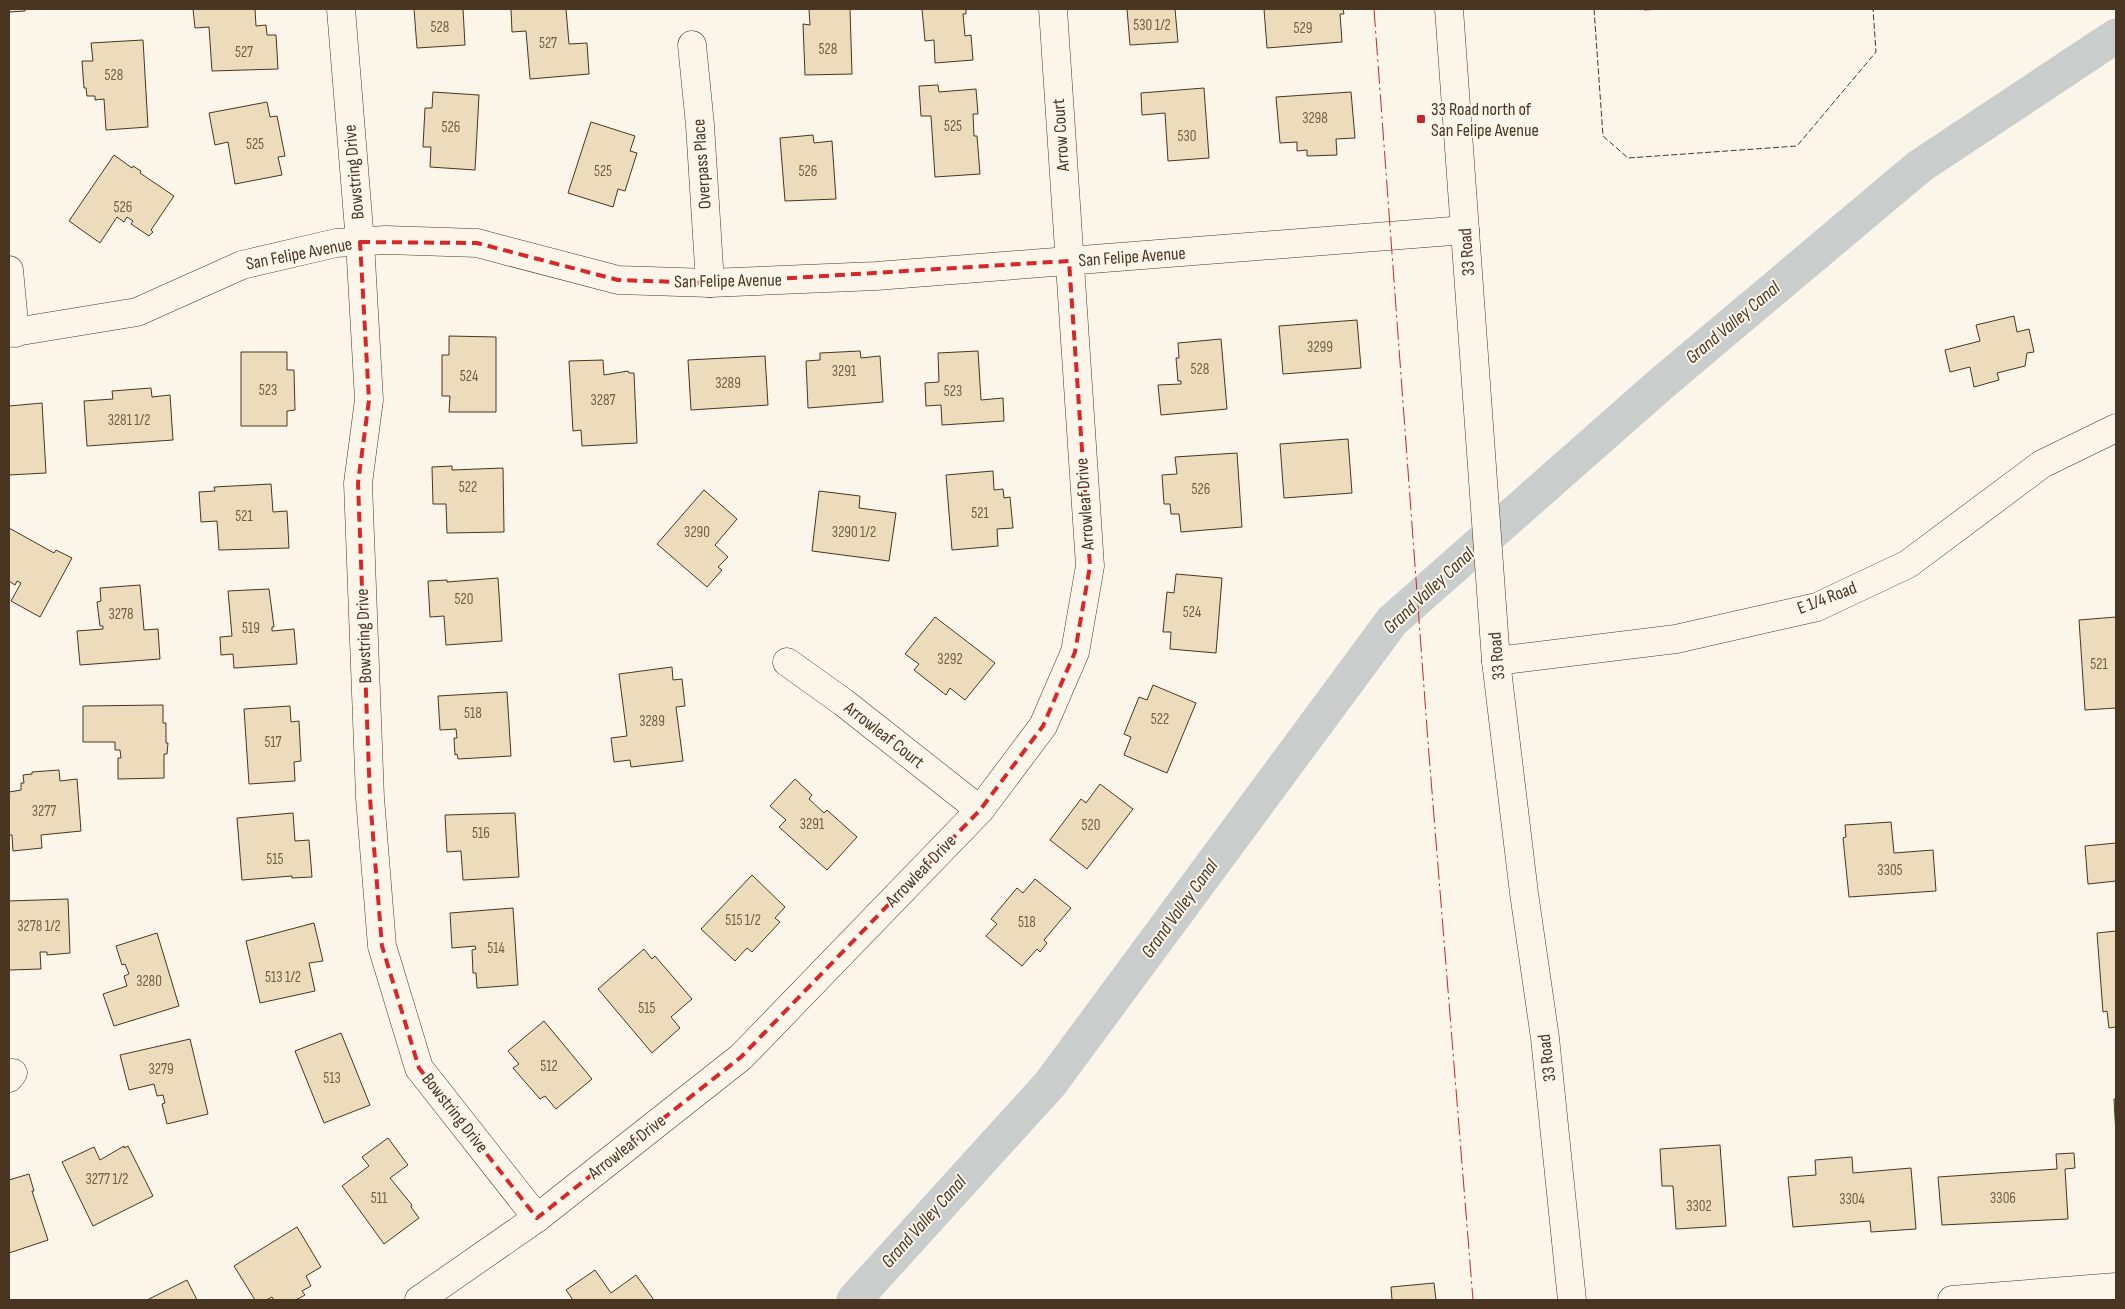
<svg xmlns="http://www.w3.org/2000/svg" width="2125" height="1309" font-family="'Sofia Sans Condensed',sans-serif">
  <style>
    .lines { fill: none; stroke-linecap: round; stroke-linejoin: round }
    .canal { stroke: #c9cecd; stroke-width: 35 }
    .building { fill: #ecdcbc; stroke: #4a3520 }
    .street-casing { stroke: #4a3520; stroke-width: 29 }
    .secondary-casing { stroke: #4a3520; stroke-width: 29 }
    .street { stroke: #fbf6e9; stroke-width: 28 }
    .secondary { stroke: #fbf6e9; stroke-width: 28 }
    .fence { stroke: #4a3520; stroke-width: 1; stroke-dasharray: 6 2.5; stroke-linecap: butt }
    .power { stroke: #c62828; stroke-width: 1; stroke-dasharray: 18 4 2.5 4; stroke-linecap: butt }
    .marked { fill: none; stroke: #d62828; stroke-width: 4; stroke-dasharray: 10 6; stroke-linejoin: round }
    .poi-dot { fill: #c62828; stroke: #fbf6e9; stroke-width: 2 }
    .labels { text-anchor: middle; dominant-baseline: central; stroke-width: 4; stroke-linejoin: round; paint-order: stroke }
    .number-label { font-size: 15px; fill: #725f47 }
    .poi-label { font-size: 18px; fill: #4a3520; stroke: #fbf6e9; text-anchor: start }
    .street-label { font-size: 18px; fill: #4a3520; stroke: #fbf6e9 }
    .water-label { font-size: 19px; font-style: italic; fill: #4a3520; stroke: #fbf6e9 }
  </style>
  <rect width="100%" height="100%" fill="#fbf6e9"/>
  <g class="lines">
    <path class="canal" d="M 854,1300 L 1050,1084 L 1392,621 L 1662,383 L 1920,166 L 2116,36"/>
  </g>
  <g class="building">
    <path d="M 9,9 L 25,9 L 25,11 L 10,12 Z"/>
    <path d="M 193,9 L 255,9 L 256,26 L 266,25 L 267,35 L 276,35 L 278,69 L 212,71 L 209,27 L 195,28 Z"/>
    <path d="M 414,9 L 463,9 L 465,45 L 417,48 Z"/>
    <path d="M 511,9 L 566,9 L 569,44 L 587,43 L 589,74 L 530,79 L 526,31 L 512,32 Z"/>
    <path d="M 809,9 L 850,9 L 852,74 L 805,75 L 803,24 L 810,25 Z"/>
    <path d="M 922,9 L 966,9 L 966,14 L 963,14 L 965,36 L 971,35 L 973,60 L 935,63 L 934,40 L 925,41 Z"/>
    <path d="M 1127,9 L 1175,9 L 1178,42 L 1130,45 Z"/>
    <path d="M 1264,9 L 1343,9 L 1344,14 L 1340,14 L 1342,42 L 1267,48 Z"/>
    <path d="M 143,40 L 148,127 L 106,130 L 104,99 L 95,100 L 95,96 L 87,96 L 86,88 L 84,88 L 82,61 L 93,61 L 91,43 Z"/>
    <path d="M 938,85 L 939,92 L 976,89 L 978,114 L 973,114 L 974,136 L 977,136 L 980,174 L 935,177 L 931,116 L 921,116 L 919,86 Z"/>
    <path d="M 1204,88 L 1209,158 L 1168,161 L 1165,113 L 1142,115 L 1141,93 Z"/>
    <path d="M 433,92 L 479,95 L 475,170 L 430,167 L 431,147 L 423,147 L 425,108 L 432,108 Z"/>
    <path d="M 1351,92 L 1355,138 L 1336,139 L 1337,155 L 1307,156 L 1307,150 L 1297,151 L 1297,142 L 1280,143 L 1276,97 Z"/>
    <path d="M 267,102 L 270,117 L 277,116 L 285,156 L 278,157 L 282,175 L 235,184 L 228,142 L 215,145 L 209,113 Z"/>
    <path d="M 591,122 L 635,136 L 630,151 L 637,153 L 625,191 L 618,189 L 613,207 L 568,193 Z"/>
    <path d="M 813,135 L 814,143 L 832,141 L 836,199 L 785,201 L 780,138 Z"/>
    <path d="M 114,155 L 132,168 L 133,166 L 141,171 L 140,173 L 174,196 L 151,230 L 153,232 L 149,236 L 131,224 L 133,221 L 127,217 L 124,222 L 117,217 L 100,243 L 69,221 Z"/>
    <path d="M 2014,316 L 2017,332 L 2029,329 L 2034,352 L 2027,353 L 2025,366 L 1997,373 L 1999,380 L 1974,387 L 1970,367 L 1950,372 L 1945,350 L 1980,341 L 1976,325 Z"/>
    <path d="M 1357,320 L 1361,368 L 1283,374 L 1279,326 Z"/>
    <path d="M 449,336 L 496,337 L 496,412 L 449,412 L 450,396 L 442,396 L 442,355 L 449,355 Z"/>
    <path d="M 1221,339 L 1227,409 L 1161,415 L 1158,385 L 1181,384 L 1181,381 L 1178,381 L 1176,358 L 1179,358 L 1178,343 Z"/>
    <path d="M 860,351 L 861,358 L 880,356 L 883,402 L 808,408 L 806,361 L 820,360 L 820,353 Z"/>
    <path d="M 978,351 L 981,400 L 1003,398 L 1004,421 L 942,425 L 941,405 L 926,406 L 925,383 L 939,382 L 938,353 Z"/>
    <path d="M 241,352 L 287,352 L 287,370 L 294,370 L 295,410 L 287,411 L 287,426 L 241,426 Z"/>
    <path d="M 765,356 L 768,405 L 691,410 L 688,360 Z"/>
    <path d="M 603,360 L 604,375 L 628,371 L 629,373 L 634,373 L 637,443 L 582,446 L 581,430 L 573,431 L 569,361 Z"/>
    <path d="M 151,388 L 152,397 L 170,395 L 173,440 L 87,446 L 84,401 L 113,399 L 112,391 Z"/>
    <path d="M 42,403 L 46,473 L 9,475 L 9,406 Z"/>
    <path d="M 1348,439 L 1352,493 L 1284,498 L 1280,444 Z"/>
    <path d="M 1237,453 L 1242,527 L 1181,532 L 1179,514 L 1171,514 L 1170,504 L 1164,504 L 1162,475 L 1177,474 L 1175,457 Z"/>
    <path d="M 452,466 L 452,470 L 503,468 L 504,532 L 447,533 L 446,504 L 433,504 L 432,467 Z"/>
    <path d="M 993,471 L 994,490 L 1003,489 L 1004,498 L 1010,497 L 1013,528 L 997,529 L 998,546 L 952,550 L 946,475 Z"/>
    <path d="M 271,484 L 273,512 L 287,511 L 289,548 L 219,550 L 217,521 L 201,522 L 199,492 L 215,491 L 214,487 Z"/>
    <path d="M 704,490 L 737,519 L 715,545 L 728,557 L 718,567 L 722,570 L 707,587 L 657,544 Z"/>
    <path d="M 819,491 L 860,496 L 859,508 L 896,513 L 889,561 L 812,551 Z"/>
    <path d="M 9,528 L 54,553 L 56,550 L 72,558 L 40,617 L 11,601 L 21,583 L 17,581 L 15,585 L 9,581 Z"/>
    <path d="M 1176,574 L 1222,578 L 1216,653 L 1170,649 L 1171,632 L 1163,632 L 1167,592 L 1174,593 Z"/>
    <path d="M 498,578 L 502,641 L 446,645 L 444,616 L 430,617 L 428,581 L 447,580 L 447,582 Z"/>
    <path d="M 140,585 L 144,630 L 158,629 L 160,659 L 80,665 L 77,631 L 103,629 L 103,626 L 100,626 L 97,602 L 101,601 L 100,588 Z"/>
    <path d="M 269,589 L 274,627 L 272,627 L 272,631 L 294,629 L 297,664 L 234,668 L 233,654 L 221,655 L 220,637 L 232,636 L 228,591 Z"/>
    <path d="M 935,617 L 995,663 L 965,700 L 950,688 L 946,695 L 914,670 L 919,664 L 905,654 Z"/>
    <path d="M 2116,617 L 2116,708 L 2085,710 L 2079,620 Z"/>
    <path d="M 672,667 L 673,680 L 682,679 L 685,706 L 676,707 L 683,761 L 631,767 L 630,760 L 614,762 L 611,738 L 627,736 L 619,674 Z"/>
    <path d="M 1153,685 L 1196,703 L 1167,773 L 1124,755 L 1131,737 L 1124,734 L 1139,697 L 1147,700 Z"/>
    <path d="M 507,692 L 511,756 L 458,759 L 457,754 L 455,755 L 454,738 L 457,738 L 456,729 L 440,730 L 438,696 Z"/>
    <path d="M 163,705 L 163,723 L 166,723 L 166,743 L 168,743 L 167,754 L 164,754 L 164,778 L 118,779 L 118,758 L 121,758 L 120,750 L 115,750 L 115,742 L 83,742 L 83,706 Z"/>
    <path d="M 290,706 L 291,722 L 299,721 L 301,761 L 294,762 L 295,781 L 249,784 L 244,709 Z"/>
    <path d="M 59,770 L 60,781 L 77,779 L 81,831 L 41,835 L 42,848 L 13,851 L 12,835 L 9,835 L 9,792 L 21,790 L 21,783 L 24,783 L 23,775 L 32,774 L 32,772 Z"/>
    <path d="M 795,779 L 812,795 L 809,799 L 824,813 L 827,810 L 857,837 L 827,870 L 779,827 L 786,820 L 770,806 Z"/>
    <path d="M 1100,784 L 1133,809 L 1087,869 L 1050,840 L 1081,799 L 1086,803 Z"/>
    <path d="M 293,813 L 295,841 L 309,840 L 312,877 L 292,878 L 292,876 L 242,880 L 237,818 Z"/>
    <path d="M 515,813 L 519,877 L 463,880 L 461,851 L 447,852 L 445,815 Z"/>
    <path d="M 1891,822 L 1894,853 L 1933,850 L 1936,891 L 1849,897 L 1843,838 L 1846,837 L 1845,825 Z"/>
    <path d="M 2116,843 L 2116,881 L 2088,884 L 2085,846 Z"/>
    <path d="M 752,875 L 785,907 L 775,918 L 780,922 L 752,952 L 747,948 L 735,961 L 701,929 Z"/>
    <path d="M 1035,879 L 1071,908 L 1044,940 L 1047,943 L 1040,952 L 1037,949 L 1022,966 L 986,936 L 997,924 L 991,919 L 1017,888 L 1023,893 Z"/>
    <path d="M 68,899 L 70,953 L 47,955 L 47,952 L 40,952 L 41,969 L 9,970 L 9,901 Z"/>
    <path d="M 513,908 L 518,985 L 477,988 L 476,973 L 473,973 L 472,950 L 476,949 L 475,946 L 452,948 L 450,913 Z"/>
    <path d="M 314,923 L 323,961 L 309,963 L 315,991 L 260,1003 L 246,941 Z"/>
    <path d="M 2116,931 L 2116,1027 L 2109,1028 L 2107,1011 L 2103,1012 L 2097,933 Z"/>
    <path d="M 157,933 L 179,1006 L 114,1026 L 103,994 L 127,986 L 124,976 L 129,974 L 125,964 L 122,965 L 116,946 Z"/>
    <path d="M 644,949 L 652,959 L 655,956 L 692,999 L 671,1017 L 680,1028 L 652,1053 L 598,989 Z"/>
    <path d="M 544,1021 L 592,1079 L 556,1109 L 545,1096 L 540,1099 L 513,1068 L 519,1064 L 508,1051 Z"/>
    <path d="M 341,1033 L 370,1105 L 324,1123 L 295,1051 Z"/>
    <path d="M 190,1039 L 208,1114 L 167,1124 L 162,1104 L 165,1103 L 163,1095 L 157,1096 L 154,1084 L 129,1090 L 120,1055 Z"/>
    <path d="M 2114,1099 L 2116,1099 L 2116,1136 Z"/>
    <path d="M 388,1138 L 408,1165 L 390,1178 L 412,1205 L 411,1207 L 419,1218 L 384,1244 L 342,1186 L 369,1166 L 362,1157 Z"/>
    <path d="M 1720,1145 L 1726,1226 L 1676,1229 L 1673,1186 L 1662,1186 L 1660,1149 Z"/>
    <path d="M 124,1146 L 124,1148 L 128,1146 L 153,1196 L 93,1226 L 62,1162 L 94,1147 L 100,1160 Z"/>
    <path d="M 2074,1153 L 2075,1168 L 2065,1169 L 2068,1219 L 1942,1225 L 1938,1177 L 2057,1169 L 2056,1154 Z"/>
    <path d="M 1852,1157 L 1853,1173 L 1911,1168 L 1916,1229 L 1871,1232 L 1870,1221 L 1793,1227 L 1788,1177 L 1816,1175 L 1815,1160 Z"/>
    <path d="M 29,1174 L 34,1191 L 32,1191 L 48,1240 L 9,1253 L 9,1180 Z"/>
    <path d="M 297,1227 L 321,1267 L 306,1276 L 311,1286 L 302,1291 L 305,1295 L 296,1300 L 274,1300 L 272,1297 L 266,1300 L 255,1300 L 234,1266 Z"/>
    <path d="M 595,1270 L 611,1293 L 636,1275 L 654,1300 L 573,1300 L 566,1290 Z"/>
    <path d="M 187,1280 L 197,1300 L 147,1300 Z"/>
    <path d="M 1434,1283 L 1436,1300 L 1392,1300 L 1391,1287 Z"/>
  </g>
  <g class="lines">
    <defs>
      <g id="street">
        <path d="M 341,9 L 360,242 L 369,400 L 358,483 L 370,798 L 382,946 L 419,1068 L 537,1218"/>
        <path d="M 692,45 L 700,125 L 710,283"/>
        <path d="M 9,270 L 15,333"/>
        <path d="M 9,333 L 137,312 L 242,265 L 336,243 L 386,240 L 477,243 L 618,280 L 710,283 L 876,276 L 1465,230"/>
        <path d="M 787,662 L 843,702 L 980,810"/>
        <path d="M 9,1078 L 13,1073"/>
        <path d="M 419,1300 L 537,1218 L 741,1057 L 980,810 L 1043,726 L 1075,652 L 1090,566 L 1053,9"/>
        <path d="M 1952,1300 L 2116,1287"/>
      </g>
      <g id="secondary">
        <path d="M 1449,9 L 1496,661 L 1524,893 L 1545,1038 L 1572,1300"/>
        <path d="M 1496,661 L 1676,639 L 1817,607 L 1908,564 L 2042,464 L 2116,428"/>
      </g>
    </defs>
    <use href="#street" class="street-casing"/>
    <use href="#secondary" class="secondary-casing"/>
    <use href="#street" class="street"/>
    <use href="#secondary" class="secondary"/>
    <path class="fence" d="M 1594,9 L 1603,136 L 1628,158 L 1797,146 L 1876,52 L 1873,9"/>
    <g class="power">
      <path d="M 1374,9 L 1428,742 L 1473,1300"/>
      <path d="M 1644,10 L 1663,9"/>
    </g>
  </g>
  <path class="marked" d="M 360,242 L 477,243 L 618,280 L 710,283 L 1069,261 L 1090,566 L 1075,652 L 1043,726 L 980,810 L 741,1057 L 537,1218 L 419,1068 L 382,946 L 370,798 L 358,483 L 369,400 Z"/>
  <rect class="poi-dot" x="1416" y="114" width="10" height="10" rx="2.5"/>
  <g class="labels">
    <g class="number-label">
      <text x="1152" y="25">530 1/2</text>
      <text x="440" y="27">528</text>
      <text x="1303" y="28">529</text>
      <text x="548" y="43">527</text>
      <text x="828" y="49">528</text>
      <text x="244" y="52">527</text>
      <text x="114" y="75">528</text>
      <text x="1315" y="118">3298</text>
      <text x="953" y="126">525</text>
      <text x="451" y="127">526</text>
      <text x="1187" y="136">530</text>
      <text x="255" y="144">525</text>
      <text x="603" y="171">525</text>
      <text x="808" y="171">526</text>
      <text x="123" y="207">526</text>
      <text x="1320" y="347">3299</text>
      <text x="1200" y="369">528</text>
      <text x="844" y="371">3291</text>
      <text x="469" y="376">524</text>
      <text x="728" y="383">3289</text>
      <text x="268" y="390">523</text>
      <text x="953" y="391">523</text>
      <text x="603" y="400">3287</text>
      <text x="129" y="420">3281 1/2</text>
      <text x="468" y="487">522</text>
      <text x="1201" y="489">526</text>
      <text x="980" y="513">521</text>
      <text x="244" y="516">521</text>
      <text x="697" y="532">3290</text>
      <text x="854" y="532">3290 1/2</text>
      <text x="464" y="599">520</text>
      <text x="1192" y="612">524</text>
      <text x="121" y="614">3278</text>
      <text x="251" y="628">519</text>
      <text x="950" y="659">3292</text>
      <text x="2099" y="664">521</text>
      <text x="473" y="713">518</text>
      <text x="1160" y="719">522</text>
      <text x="652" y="721">3289</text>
      <text x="273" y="742">517</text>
      <text x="44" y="811">3277</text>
      <text x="812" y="824">3291</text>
      <text x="1091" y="825">520</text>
      <text x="481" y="833">516</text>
      <text x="275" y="859">515</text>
      <text x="1890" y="870">3305</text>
      <text x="743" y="920">515 1/2</text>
      <text x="1027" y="922">518</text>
      <text x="39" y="926">3278 1/2</text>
      <text x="496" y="948">514</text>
      <text x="283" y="977">513 1/2</text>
      <text x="149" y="981">3280</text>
      <text x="647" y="1008">515</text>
      <text x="549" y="1066">512</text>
      <text x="161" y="1069">3279</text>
      <text x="332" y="1078">513</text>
      <text x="107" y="1179">3277 1/2</text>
      <text x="379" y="1198">511</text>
      <text x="2003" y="1198">3306</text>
      <text x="1852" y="1199">3304</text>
      <text x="1699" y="1206">3302</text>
    </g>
    <g class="poi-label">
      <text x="1431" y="109">33 Road north of<tspan x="1431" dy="21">San Felipe Avenue</tspan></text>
    </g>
    <g class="street-label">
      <text transform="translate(1061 135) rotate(-94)">Arrow Court</text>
      <text transform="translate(702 164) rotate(-94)">Overpass Place</text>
      <text transform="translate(354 172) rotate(-95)">Bowstring Drive</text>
      <text transform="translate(1467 252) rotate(-94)">33 Road</text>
      <text transform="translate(299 254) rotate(-11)">San Felipe Avenue</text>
      <text transform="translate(1132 257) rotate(-4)">San Felipe Avenue</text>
      <text transform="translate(728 281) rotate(-1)">San Felipe Avenue</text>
      <text transform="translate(1085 504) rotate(-94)">Arrowleaf Drive</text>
      <text transform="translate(1827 598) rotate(-21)">E 1/4 Road</text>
      <text transform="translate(364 636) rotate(-92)">Bowstring Drive</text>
      <text transform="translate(1497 656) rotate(-95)">33 Road</text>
      <text transform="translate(884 735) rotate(38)">Arrowleaf Court</text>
      <text transform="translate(921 871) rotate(-46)">Arrowleaf Drive</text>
      <text transform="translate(1547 1058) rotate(-97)">33 Road</text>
      <text transform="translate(455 1113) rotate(52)">Bowstring Drive</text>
      <text transform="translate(627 1147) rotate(-38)">Arrowleaf Drive</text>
    </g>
    <g class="water-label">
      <text transform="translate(1733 323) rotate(-40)">Grand Valley Canal</text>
      <text transform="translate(1429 591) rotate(-43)">Grand Valley Canal</text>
      <text transform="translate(1180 909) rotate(-54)">Grand Valley Canal</text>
      <text transform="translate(924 1222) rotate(-48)">Grand Valley Canal</text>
    </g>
  </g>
  <rect width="2125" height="1309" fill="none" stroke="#4a3520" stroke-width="20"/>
</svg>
